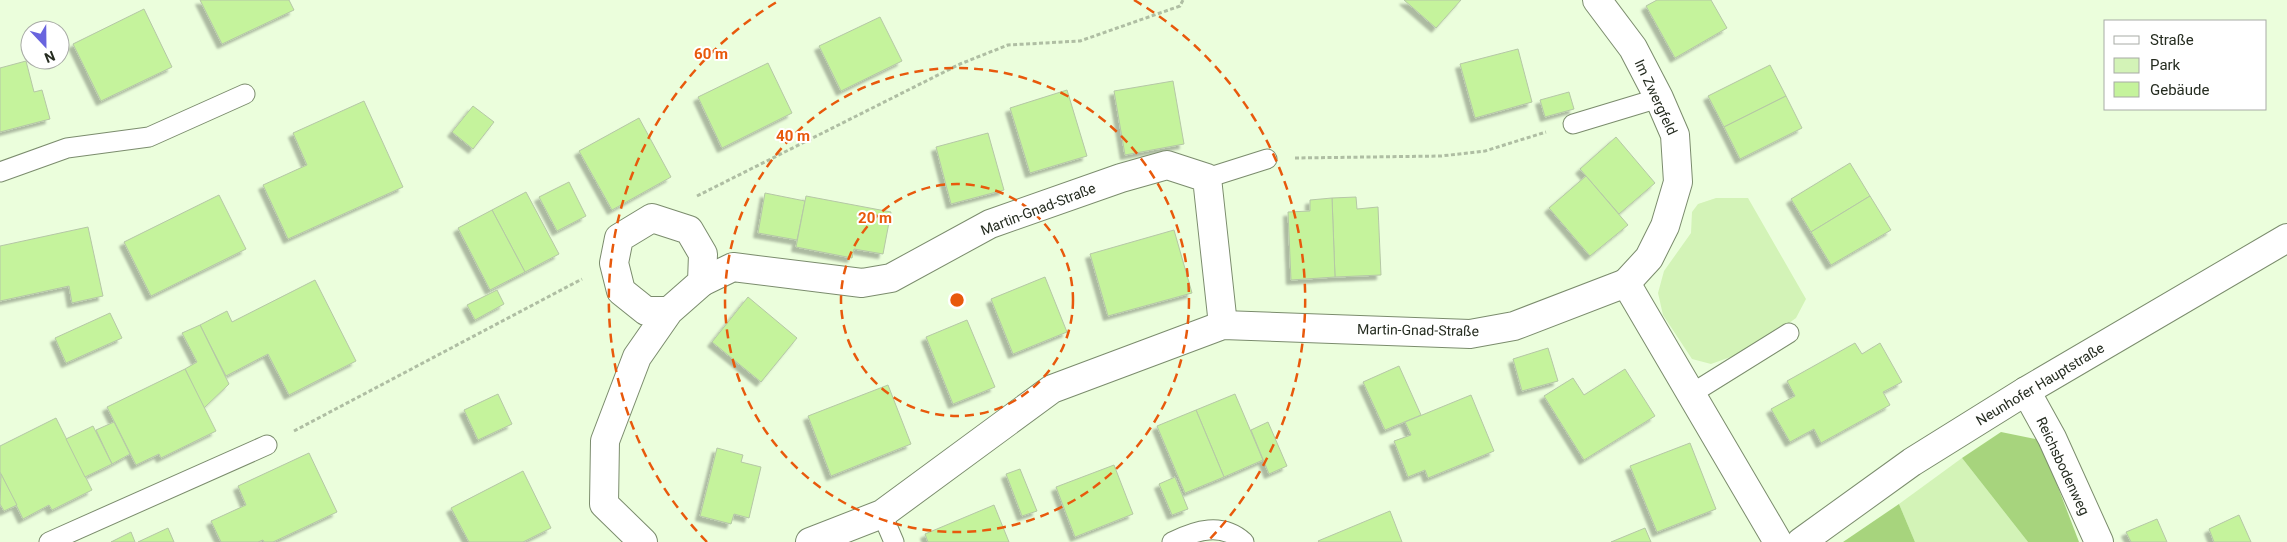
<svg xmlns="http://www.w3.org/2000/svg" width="2287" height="542" font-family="Roboto,sans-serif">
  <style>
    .green { fill: #d3f3b7 }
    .forest { fill: #a7d47d }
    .building { fill: #c5f39c; stroke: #b5c7a6; filter: url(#shadow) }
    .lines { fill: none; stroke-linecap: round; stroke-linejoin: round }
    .lane-casing { stroke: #7b8c6d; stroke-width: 21 }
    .street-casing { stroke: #7b8c6d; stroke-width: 30 }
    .secondary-casing { stroke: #7b8c6d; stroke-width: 30 }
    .path { stroke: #afbea3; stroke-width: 3; stroke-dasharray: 4 2.5; stroke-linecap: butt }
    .lane { stroke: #fff; stroke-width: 19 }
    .street { stroke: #fff; stroke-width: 28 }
    .secondary { stroke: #fff; stroke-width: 28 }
    .ring { fill: none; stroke: #e8590c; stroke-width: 2.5; stroke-dasharray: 9 6 }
    .labels { text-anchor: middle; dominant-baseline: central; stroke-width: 4; stroke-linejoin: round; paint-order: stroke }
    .street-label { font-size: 14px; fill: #252c20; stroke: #fff }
    .centre { fill: #e8590c; stroke: #fff; stroke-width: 2.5 }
    .ring-label { font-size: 15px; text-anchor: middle; font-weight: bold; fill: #e8590c; stroke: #fff; stroke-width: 4; stroke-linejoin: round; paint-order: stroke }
  </style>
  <defs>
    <filter id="shadow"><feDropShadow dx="-4.5" dy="4.5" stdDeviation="1" flood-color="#0004"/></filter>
  </defs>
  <rect width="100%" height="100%" fill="#ebfedc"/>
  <g class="green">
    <path d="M 1716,198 L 1748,198 L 1806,299 L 1796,318 L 1753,349 L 1711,364 L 1692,359 L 1663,315 L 1658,293 L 1664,271 L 1691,233 L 1692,212 L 1698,204 Z"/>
    <path d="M 1962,458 L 2028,542 L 1915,542 L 1899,504 Z"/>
  </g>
  <g class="forest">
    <path d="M 2001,432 L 2040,440 L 2079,542 L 2028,542 L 1962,458 Z"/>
    <path d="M 1899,504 L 1915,542 L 1843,542 Z"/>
  </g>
  <g class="building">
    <path d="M 200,0 L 289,0 L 294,10 L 222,44 Z"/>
    <path d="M 1404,0 L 1461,0 L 1436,28 Z"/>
    <path d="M 1657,0 L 1711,0 L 1727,28 L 1675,58 L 1646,6 Z"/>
    <path d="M 144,9 L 172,67 L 101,101 L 73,44 Z"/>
    <path d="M 880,17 L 902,61 L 841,91 L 819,46 Z"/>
    <path d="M 1518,49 L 1532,102 L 1475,118 L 1460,64 Z"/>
    <path d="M 26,61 L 34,92 L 42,90 L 50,119 L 0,132 L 0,68 Z"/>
    <path d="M 768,63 L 792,113 L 722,148 L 698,97 Z"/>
    <path d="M 1770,65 L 1786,96 L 1724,127 L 1708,96 Z"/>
    <path d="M 1173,81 L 1184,144 L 1125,155 L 1114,91 Z"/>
    <path d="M 1067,90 L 1087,156 L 1030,173 L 1010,108 Z"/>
    <path d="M 1569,92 L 1574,109 L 1545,117 L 1540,100 Z"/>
    <path d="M 1786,96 L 1802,128 L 1740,159 L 1724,127 Z"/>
    <path d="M 364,101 L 403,187 L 288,239 L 263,185 L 307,165 L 293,133 Z"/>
    <path d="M 473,106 L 494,122 L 473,149 L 452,132 Z"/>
    <path d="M 639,118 L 671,177 L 612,210 L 579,151 Z"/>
    <path d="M 988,133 L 1004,190 L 951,204 L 936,147 Z"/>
    <path d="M 1616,137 L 1655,183 L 1619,214 L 1580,169 Z"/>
    <path d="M 1850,163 L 1870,196 L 1811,232 L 1791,199 Z"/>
    <path d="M 1586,176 L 1628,225 L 1590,256 L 1549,208 Z"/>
    <path d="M 569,182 L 586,216 L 557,231 L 539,197 Z"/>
    <path d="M 526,192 L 559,254 L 525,272 L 492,210 Z"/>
    <path d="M 765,193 L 805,201 L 797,240 L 758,233 Z"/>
    <path d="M 219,195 L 246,249 L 151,296 L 124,242 Z"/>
    <path d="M 806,196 L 891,212 L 883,254 L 854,249 L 852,258 L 796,247 Z"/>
    <path d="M 1870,196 L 1891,230 L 1831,265 L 1811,232 Z"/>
    <path d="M 1356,197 L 1357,209 L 1378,207 L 1381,275 L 1335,277 L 1332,198 Z"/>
    <path d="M 1332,198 L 1335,277 L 1291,280 L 1288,212 L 1310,211 L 1310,200 Z"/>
    <path d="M 492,210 L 525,272 L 490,290 L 458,228 Z"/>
    <path d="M 88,227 L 103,296 L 72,303 L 69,286 L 0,301 L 0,246 Z"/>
    <path d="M 1174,230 L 1192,293 L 1108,316 L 1090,254 Z"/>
    <path d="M 1045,277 L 1067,332 L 1013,354 L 991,299 Z"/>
    <path d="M 315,280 L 356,361 L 289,395 L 268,354 L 226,376 L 200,325 L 227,311 L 232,322 Z"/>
    <path d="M 497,290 L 504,304 L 475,320 L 467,305 Z"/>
    <path d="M 748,297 L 797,338 L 761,382 L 712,342 Z"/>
    <path d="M 110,313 L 122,338 L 66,363 L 55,338 Z"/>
    <path d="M 967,320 L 995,387 L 953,404 L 926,337 Z"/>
    <path d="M 200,325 L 229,384 L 204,408 L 185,369 L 197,362 L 182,333 Z"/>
    <path d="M 1855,343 L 1862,354 L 1880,343 L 1902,382 L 1883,392 L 1890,405 L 1821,443 L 1814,429 L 1790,442 L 1771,409 L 1795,396 L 1787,381 Z"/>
    <path d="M 1548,348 L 1558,381 L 1522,391 L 1513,359 Z"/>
    <path d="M 1399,366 L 1421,415 L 1385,430 L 1363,382 Z"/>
    <path d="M 185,369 L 216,431 L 161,458 L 159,454 L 136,465 L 107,407 Z"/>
    <path d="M 1625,369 L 1655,416 L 1584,460 L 1544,396 L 1573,378 L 1584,395 Z"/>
    <path d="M 888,385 L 911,444 L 831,476 L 808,416 Z"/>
    <path d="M 498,394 L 512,424 L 478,440 L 464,410 Z"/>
    <path d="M 1235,394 L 1263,460 L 1224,477 L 1196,410 Z"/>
    <path d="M 1471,395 L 1494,451 L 1428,478 L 1425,470 L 1408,477 L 1394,441 L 1411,435 L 1405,422 Z"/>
    <path d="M 1196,410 L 1224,477 L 1185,493 L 1157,426 Z"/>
    <path d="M 56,418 L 92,490 L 52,510 L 49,505 L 23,519 L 0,472 L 0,446 Z"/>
    <path d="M 114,422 L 130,454 L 112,464 L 96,430 Z"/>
    <path d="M 1268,422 L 1287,466 L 1269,474 L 1251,430 Z"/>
    <path d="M 93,426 L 112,464 L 85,477 L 66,439 Z"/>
    <path d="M 1690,443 L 1716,509 L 1657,532 L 1630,466 Z"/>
    <path d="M 717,448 L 743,455 L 741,462 L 761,467 L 749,518 L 734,514 L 731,524 L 700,516 Z"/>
    <path d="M 309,453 L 337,512 L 273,542 L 264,542 L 263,540 L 258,542 L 221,542 L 211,521 L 246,505 L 238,486 Z"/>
    <path d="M 1114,465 L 1133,514 L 1075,537 L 1056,487 Z"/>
    <path d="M 1020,469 L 1037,511 L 1022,516 L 1006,474 Z"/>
    <path d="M 523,471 L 551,528 L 523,542 L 469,542 L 451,508 Z"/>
    <path d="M 1,474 L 17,505 L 4,511 L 0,504 Z"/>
    <path d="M 1175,477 L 1188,509 L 1172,515 L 1159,484 Z"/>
    <path d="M 994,505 L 1009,542 L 928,542 L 925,534 Z"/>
    <path d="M 1390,511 L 1402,542 L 1319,542 L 1318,541 Z"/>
    <path d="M 2239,515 L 2251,542 L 2214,542 L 2209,529 Z"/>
    <path d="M 2157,519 L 2167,542 L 2131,542 L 2126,532 Z"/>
    <path d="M 168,528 L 174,542 L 138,542 Z"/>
    <path d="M 1645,528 L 1651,542 L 1611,542 Z"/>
    <path d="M 131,532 L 135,542 L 111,542 Z"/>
  </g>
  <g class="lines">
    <defs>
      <g id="lane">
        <path d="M 1573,124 L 1659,98"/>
        <path d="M 0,172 L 67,148 L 149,137 L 245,94"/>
        <path d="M 1207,178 L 1267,159"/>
        <path d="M 1691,394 L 1789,333"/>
        <path d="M 882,514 L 894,542"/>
        <path d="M 49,542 L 267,445"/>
        <path d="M 1172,542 C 1196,530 1222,522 1244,542"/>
      </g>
      <g id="street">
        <path d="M 1597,0 L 1633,48 L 1659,98 L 1675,135 L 1678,182 L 1665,226 L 1649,258 L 1626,283"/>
        <path d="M 702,282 L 733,267 L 862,283 L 891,278 L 990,224 L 1121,178 L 1167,165 L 1207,178 L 1223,325"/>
        <path d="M 2026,391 L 2052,438 L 2099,542"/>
        <path d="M 643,542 L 604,504 L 605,441 L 637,357 L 669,311 L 702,282 L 703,254 L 689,230 L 652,218 L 619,238 L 614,263 L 621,291 L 646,311 L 669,311"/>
        <path d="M 810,542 L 882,514 L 1052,389 L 1223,325 L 1470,334 L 1514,326 L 1626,283 L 1778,542"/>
      </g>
      <path id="secondary" d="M 1801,542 L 1912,462 L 2026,391 L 2287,238"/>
    </defs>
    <use href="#lane" class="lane-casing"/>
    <use href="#street" class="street-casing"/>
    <use href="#secondary" class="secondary-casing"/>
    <g class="path">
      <path d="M 1295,158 L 1441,156 L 1485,151 L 1546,132"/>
      <path d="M 697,196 L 960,64 L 1008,45 L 1080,41 L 1180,6 L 1183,0"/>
      <path d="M 294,431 L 582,279"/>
    </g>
    <use href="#lane" class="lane"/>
    <use href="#street" class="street"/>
    <use href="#secondary" class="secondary"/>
  </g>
  <g class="ring">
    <circle cx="957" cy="300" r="116"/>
    <circle cx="957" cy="300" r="232"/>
    <path d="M707 542A348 348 0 0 1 780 0M1134 0A348 348 0 0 1 1207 542"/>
  </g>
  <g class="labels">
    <g class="street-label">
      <text transform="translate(1656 97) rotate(65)">Im Zwergfeld</text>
      <text transform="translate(1038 209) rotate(-21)">Martin-Gnad-Straße</text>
      <text transform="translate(1418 330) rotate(1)">Martin-Gnad-Straße</text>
      <text transform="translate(2040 384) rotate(-31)">Neunhofer Hauptstraße</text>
      <text transform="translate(2063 466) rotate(65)">Reichsbodenweg</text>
    </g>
  </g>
  <circle cx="957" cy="300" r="8" class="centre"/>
  <g class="ring-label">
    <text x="711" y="59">60 m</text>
    <text x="793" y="141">40 m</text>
    <text x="875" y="223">20 m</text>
  </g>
  <rect x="2104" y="20" width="162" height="90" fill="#ffffff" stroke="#a8aba6"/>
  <rect x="2114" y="36" width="25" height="8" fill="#ffffff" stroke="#a8aba6"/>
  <text x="2150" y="45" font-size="15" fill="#252c20">Straße</text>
  <rect x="2114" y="58" width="25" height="15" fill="#d3f3b7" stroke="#a8aba6"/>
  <text x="2150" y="70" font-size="15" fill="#252c20">Park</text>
  <rect x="2114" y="82" width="25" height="15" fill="#c5f39c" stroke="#a8aba6"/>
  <text x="2150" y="95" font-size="15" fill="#252c20">Gebäude</text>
  <g transform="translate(45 45) rotate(158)"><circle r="24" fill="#ffffff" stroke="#a8aba6"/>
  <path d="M0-4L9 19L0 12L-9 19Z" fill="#6964de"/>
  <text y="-8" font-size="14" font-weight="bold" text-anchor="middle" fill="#252c20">N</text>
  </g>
</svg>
